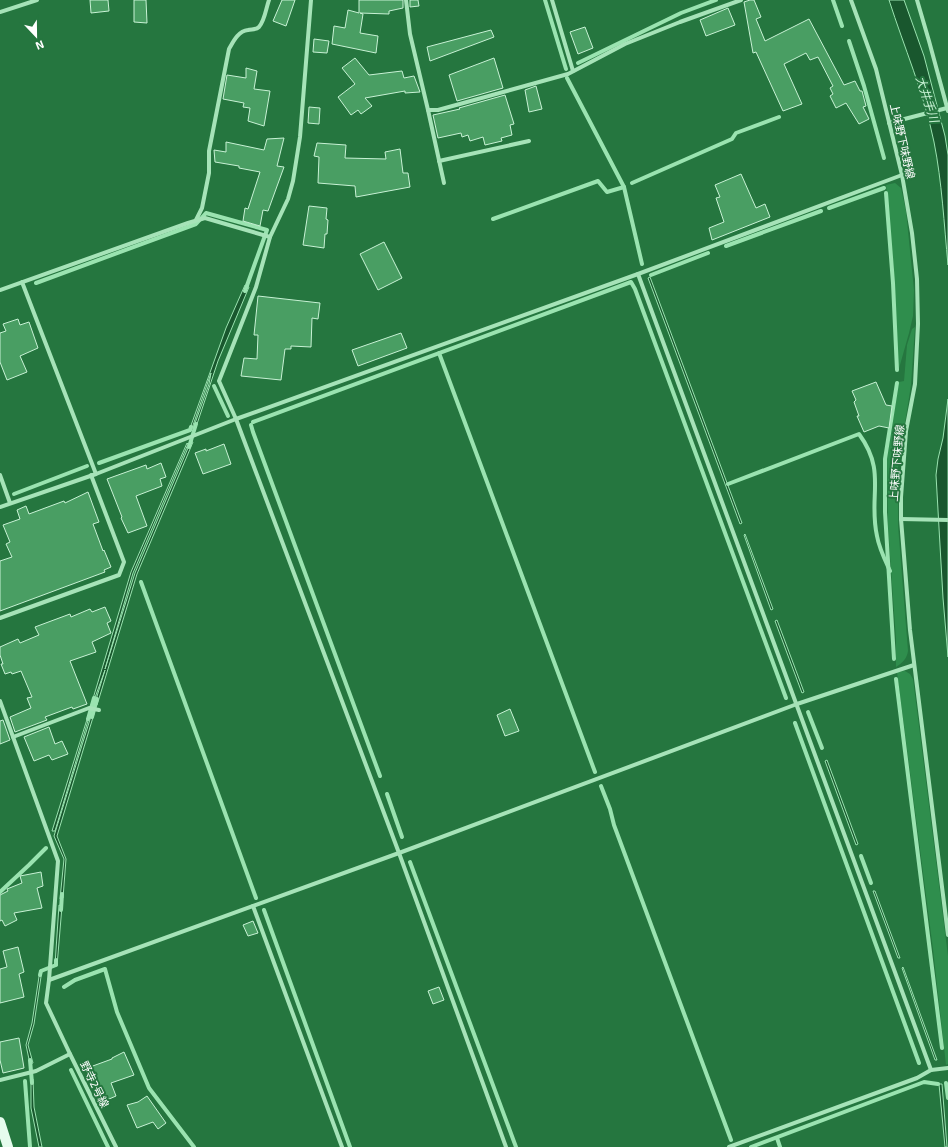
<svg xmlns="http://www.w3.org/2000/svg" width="948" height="1147" font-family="'Exo 2','Noto Sans JP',sans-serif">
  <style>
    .green { fill: #2f8e4d }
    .water { fill: #19572e; stroke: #9ae3b0 }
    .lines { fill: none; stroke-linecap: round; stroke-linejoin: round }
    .stream { stroke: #9ae3b0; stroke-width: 4 }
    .building { fill: #499e63; stroke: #c8f2d5 }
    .street { stroke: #a6e3b8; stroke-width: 4 }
    .primary { stroke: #e5fced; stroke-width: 10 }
    .labels { text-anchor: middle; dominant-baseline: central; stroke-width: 4; stroke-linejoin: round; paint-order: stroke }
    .street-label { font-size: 11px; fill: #fff; stroke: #25763f }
    .water-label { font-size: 12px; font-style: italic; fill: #c8f1d4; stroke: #25763f }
  </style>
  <rect width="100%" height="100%" fill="#25763f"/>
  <g class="green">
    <path d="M 895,183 L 901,188 L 906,211 L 914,290 L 913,316 L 909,333 L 898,372 L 894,274 L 886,185 Z"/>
    <path d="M 915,327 L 911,385 L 898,467 L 898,525 L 908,651 C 907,659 902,663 896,667 L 896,639 L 888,527 L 887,459 L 899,382 L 904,381 L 907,345 L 912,329 Z"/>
    <path d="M 905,671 L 910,674 L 913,679 L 948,956 L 948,1064 L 946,1065 L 933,949 L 897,672 Z"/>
  </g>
  <g class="water">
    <path d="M 889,0 L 904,0 L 924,56 L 945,136 L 948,155 L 948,265 C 944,224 942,182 934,142 C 924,93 904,47 889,0 Z"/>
    <path d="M 650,277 L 742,523 L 740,524 L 648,278 Z"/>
    <path d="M 245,285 L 249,287 L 218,361 L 195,430 L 193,429 L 209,384 L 211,373 L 191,431 L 189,431 L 226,328 Z"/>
    <path d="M 948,399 L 948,657 L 943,598 L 936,475 L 938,459 L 943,438 Z"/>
    <path d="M 191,441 L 193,442 L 137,574 L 97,705 L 95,703 L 105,670 L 93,703 L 92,702 L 131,572 L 187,443 L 188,444 L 133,573 L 105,669 L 135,573 Z"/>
    <path d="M 745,534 L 773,609 L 771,610 L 744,535 Z"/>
    <path d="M 777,620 L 804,692 L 802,693 L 775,621 Z"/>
    <path d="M 89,713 L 90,714 L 55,831 L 52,831 Z"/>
    <path d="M 92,713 L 94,714 L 57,836 L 66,859 L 63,898 L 60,899 L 64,859 L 54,836 Z"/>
    <path d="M 827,760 L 858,844 L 856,845 L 825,761 Z"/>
    <path d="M 873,891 L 875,891 L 900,958 L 898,958 Z"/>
    <path d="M 59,905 L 62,906 L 57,966 L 55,965 Z"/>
    <path d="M 903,967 L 937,1060 L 935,1060 L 902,968 Z"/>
    <path d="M 40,970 L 42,970 L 34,1024 L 28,1045 L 33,1063 L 30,1064 L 26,1045 L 32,1023 Z"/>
    <path d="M 33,1079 L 34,1107 L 42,1147 L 39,1147 L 31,1108 L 31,1080 Z"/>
    <path d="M 939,1084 L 942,1084 L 947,1147 L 945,1147 Z"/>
  </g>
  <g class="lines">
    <g class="stream">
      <path d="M 545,0 L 566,69"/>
      <path d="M 833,0 L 842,26"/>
      <path d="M 849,41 L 864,86 L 884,158"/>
      <path d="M 578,63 L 681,13 L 716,0"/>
      <path d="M 567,78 L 624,187 L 642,264"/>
      <path d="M 632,183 L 732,139 L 736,133 L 779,117"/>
      <path d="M 886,193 L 893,283 L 897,370"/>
      <path d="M 829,208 L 884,188"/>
      <path d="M 493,219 L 598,181 L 607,192 L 624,187"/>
      <path d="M 726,246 L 821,211"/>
      <path d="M 651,275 L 708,253"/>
      <path d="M 36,283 L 196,224 L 206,213 L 267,230 L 245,291"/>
      <path d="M 439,353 L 595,772"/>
      <path d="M 214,386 L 228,416"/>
      <path d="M 253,422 L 631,282 L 635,289 L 786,698"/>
      <path d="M 251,425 L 253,432 L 380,776"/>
      <path d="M 189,447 L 196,424"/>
      <path d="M 99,463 L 190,430 L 191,427"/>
      <path d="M 728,484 L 859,434 C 887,472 868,496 877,536 C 879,548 885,560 890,571"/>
      <path d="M 14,494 L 87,466"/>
      <path d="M 141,582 L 256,898"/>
      <path d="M 894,659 L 885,512 L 885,459 L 897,383"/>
      <path d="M 896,679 L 942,1048"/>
      <path d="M 808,712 L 822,748"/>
      <path d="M 92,717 L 97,699"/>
      <path d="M 88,719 L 94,698"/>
      <path d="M 795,723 L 919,1063"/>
      <path d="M 601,786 L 610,809 L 614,825 L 731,1140"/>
      <path d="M 387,794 L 402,837"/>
      <path d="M 861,856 L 871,883"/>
      <path d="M 410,862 L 516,1147"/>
      <path d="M 0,892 L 29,865 L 46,848"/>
      <path d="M 61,910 L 62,894"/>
      <path d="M 264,910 L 350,1147"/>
      <path d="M 40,975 L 41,971 L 56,965 L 56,960"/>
      <path d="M 64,987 L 75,980 L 105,969 L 117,1012 L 149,1088 L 194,1147"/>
      <path d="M 30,1060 L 32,1083"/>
      <path d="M 71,1070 L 108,1147"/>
      <path d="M 25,1081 L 30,1147"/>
      <path d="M 946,1083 L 948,1098"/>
      <path d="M 777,1138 L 780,1147"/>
      <path d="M 751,1147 L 924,1082 L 938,1084"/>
    </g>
  </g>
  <g class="building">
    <path d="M 90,0 L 108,0 L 109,11 L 91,13 Z"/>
    <path d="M 134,0 L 146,0 L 147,23 L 134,22 Z"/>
    <path d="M 282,0 L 295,0 L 286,26 L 273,21 Z"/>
    <path d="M 359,0 L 403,0 L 403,8 L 389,11 L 389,14 L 360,13 L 363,14 L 360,33 L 378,36 L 376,53 L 332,44 L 334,26 L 345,28 L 348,10 L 359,13 Z"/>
    <path d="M 410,0 L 418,0 L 419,6 L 410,7 Z"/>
    <path d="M 750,0 L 754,0 L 761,17 L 756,19 L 765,41 L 809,19 L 844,85 L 855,81 L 860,91 L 862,91 L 866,106 L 863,107 L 869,119 L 859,124 L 846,103 L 836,108 L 830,96 L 833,94 L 830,88 L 833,86 L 818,57 L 810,60 L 806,53 L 784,64 L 802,104 L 783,111 L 756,52 L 753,53 L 744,2 Z"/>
    <path d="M 728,8 L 735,25 L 706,36 L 700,20 Z"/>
    <path d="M 585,27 L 593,48 L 578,54 L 570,32 Z"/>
    <path d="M 491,30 L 494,37 L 430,61 L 427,47 Z"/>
    <path d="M 314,39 L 329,41 L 327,53 L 313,52 Z"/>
    <path d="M 355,58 L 369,75 L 402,71 L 404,78 L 414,76 L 420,92 L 405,93 L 405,91 L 365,98 L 372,106 L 361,114 L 358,110 L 351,115 L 338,97 L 355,84 L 342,68 Z"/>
    <path d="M 494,58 L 503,88 L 457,101 L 449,75 Z"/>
    <path d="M 246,68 L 257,71 L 254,89 L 270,91 L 264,126 L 248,121 L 250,108 L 243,107 L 244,103 L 223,99 L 227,75 L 246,78 Z"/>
    <path d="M 536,86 L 542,109 L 529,112 L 525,90 Z"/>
    <path d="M 505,95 L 514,124 L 510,125 L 512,135 L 501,138 L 502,141 L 485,145 L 483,137 L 470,141 L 468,135 L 462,137 L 461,133 L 438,138 L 433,115 L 460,109 L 459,108 Z"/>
    <path d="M 309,107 L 320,108 L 319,124 L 308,123 Z"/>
    <path d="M 284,138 L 277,166 L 284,167 L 268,211 L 263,210 L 260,226 L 243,221 L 245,208 L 248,209 L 260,172 L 239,168 L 239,166 L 215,162 L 214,150 L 226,152 L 226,142 L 264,150 L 267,139 Z"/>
    <path d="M 317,143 L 346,145 L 345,158 L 386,159 L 385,152 L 400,149 L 403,173 L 408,173 L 410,187 L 356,197 L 355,186 L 318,183 L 319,157 L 314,156 Z"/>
    <path d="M 741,174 L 756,208 L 765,204 L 770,217 L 712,240 L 709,228 L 724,222 L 716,198 L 720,197 L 715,185 Z"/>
    <path d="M 309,206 L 327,208 L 326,219 L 328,220 L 327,234 L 325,234 L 324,248 L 303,245 Z"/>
    <path d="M 384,242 L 402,278 L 378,290 L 360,254 Z"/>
    <path d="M 258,296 L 320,303 L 318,319 L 312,318 L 311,347 L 291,346 L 291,349 L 285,349 L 281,380 L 241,376 L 244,358 L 257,359 L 258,335 L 254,335 Z"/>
    <path d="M 18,319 L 20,325 L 29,322 L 38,348 L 20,356 L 27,372 L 7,380 L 0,362 L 0,333 L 6,331 L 3,324 Z"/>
    <path d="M 401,333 L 407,348 L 358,366 L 352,350 Z"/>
    <path d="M 876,382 L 886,405 L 892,406 L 889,428 L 879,426 L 864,432 L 857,416 L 859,416 L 854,402 L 856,400 L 852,391 Z"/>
    <path d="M 224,444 L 231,464 L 203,474 L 195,453 L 206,449 L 206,451 Z"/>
    <path d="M 161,463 L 166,477 L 160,479 L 162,486 L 136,496 L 147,526 L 128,533 L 121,518 L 122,517 L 107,479 L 146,465 L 147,469 Z"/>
    <path d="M 88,492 L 99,522 L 93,524 L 103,551 L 104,550 L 111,567 L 104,570 L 105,572 L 0,611 L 0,561 L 12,557 L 6,544 L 10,542 L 3,525 L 20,519 L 17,510 L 26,506 L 29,514 L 64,501 L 65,503 Z"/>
    <path d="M 105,607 L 111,621 L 107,623 L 111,633 L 92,642 L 96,652 L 70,661 L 87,704 L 73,709 L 72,707 L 45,717 L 47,720 L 15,732 L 10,717 L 31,708 L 27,698 L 32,697 L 21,671 L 12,674 L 11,672 L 5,674 L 1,664 L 3,664 L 0,655 L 0,647 L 18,639 L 20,643 L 39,635 L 35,627 L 70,614 L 71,617 L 90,609 L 92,612 Z"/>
    <path d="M 510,709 L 519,731 L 505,736 L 497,715 Z"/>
    <path d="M 3,720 L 10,740 L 0,744 L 0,721 Z"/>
    <path d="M 49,727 L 55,744 L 62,741 L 68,754 L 52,760 L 49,755 L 34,761 L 24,737 Z"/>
    <path d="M 41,872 L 43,886 L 37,888 L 42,908 L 14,913 L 17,920 L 5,926 L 2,920 L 0,921 L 0,895 L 8,891 L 7,889 L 22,883 L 20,876 Z"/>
    <path d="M 253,921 L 258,933 L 248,936 L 243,925 Z"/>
    <path d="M 18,947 L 24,972 L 19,974 L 24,997 L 0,1003 L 0,969 L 7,967 L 3,951 Z"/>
    <path d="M 439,987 L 444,1000 L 433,1004 L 428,991 Z"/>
    <path d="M 19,1038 L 24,1068 L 3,1073 L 0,1060 L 0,1042 Z"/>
    <path d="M 124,1052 L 134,1075 L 111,1083 L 116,1096 L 100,1103 L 94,1090 L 98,1088 L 90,1067 L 112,1059 L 112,1058 Z"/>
    <path d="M 147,1096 L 166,1123 L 158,1129 L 153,1122 L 137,1128 L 127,1105 L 138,1102 Z"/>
  </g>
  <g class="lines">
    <g class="street">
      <path d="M 311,0 L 300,137 L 293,181 L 288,199 L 270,237 L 256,287 L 219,381 L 236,419 L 399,853 L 506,1147"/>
      <path d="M 406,0 L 410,34 L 428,110 L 438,110 L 568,74 L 625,44 L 680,22 L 741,0"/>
      <path d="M 552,0 L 573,71"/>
      <path d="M 851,0 L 876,69 L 902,175 L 912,233 L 917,279 L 918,324 L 915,384 L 906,431 L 901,497 L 901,519 L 910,630 L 948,935"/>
      <path d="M 917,0 L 929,41 L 948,111"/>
      <path d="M 0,12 L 37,0"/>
      <path d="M 428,110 L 444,183"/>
      <path d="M 889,123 L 947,108"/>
      <path d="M 439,161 L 529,141"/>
      <path d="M 196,220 L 202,208 L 209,173 L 209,151 L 229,49 C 233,42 238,31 248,30 C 252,29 256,30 259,27 C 265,20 266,8 269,0"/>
      <path d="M 638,274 L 931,1070"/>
      <path d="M 22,282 L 96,474"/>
      <path d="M 0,290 L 188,223 L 205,218 L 270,237"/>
      <path d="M 0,475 L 10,503"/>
      <path d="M 0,507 L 96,474 L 236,419 L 638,274 L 902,175"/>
      <path d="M 901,519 L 948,520"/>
      <path d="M 0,618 L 119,575 L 124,562 L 91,475"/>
      <path d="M 0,701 L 58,861 L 49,980 L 46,1003 L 70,1054"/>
      <path d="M 13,737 L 89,708 L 99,710"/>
      <path d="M 253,906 L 342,1147"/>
      <path d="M 49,980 L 399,853 L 797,704 L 914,665"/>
      <path d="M 0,1080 L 36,1071 L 70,1054 L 116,1147"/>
      <path d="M 729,1147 L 917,1078 L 931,1070 L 948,1068"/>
    </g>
    <path class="primary" d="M 0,1122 L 8,1147"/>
  </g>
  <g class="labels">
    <g class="street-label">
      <text transform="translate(903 141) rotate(77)">上味野下味野線</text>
      <text transform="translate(896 463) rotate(-85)">上味野下味野線</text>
      <text transform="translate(95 1084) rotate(64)">野寺2号線</text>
    </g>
    <g class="water-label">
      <text transform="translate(928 99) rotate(72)">大井手川</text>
    </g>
  </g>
  <g transform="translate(36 36) rotate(158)" stroke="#25763f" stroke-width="3" paint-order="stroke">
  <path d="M0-3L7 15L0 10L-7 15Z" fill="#ffffff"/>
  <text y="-6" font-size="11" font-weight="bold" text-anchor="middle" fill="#ffffff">N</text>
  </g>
</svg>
